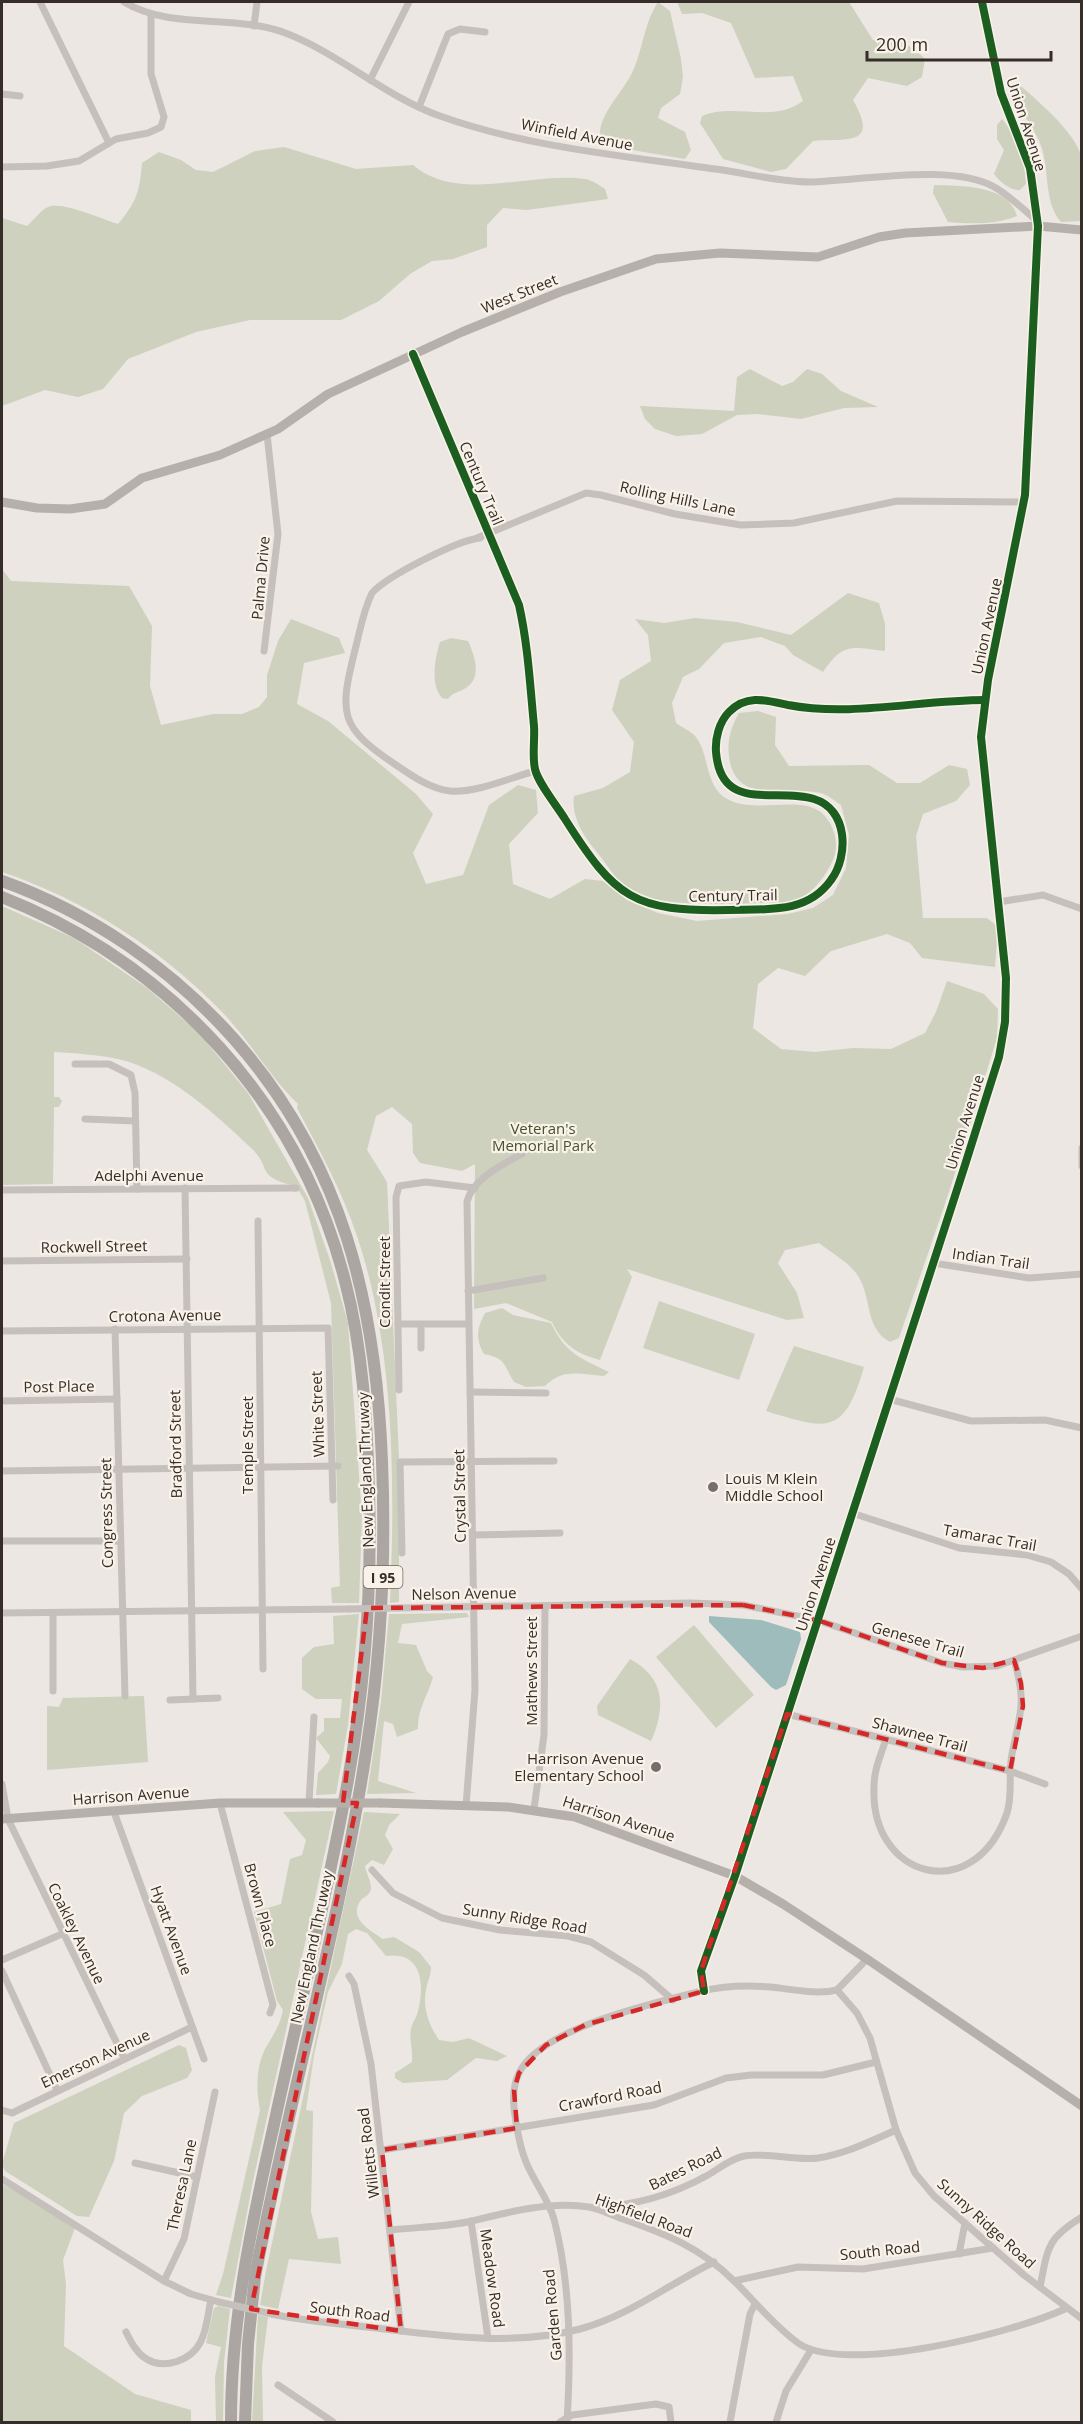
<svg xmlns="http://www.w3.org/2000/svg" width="1083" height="2424" font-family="'Open Sans',sans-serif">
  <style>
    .green { fill: #cdd1bd }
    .water { fill: #9fbcbc }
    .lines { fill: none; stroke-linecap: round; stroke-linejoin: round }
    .street { stroke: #c5c0bb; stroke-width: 7 }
    .secondary { stroke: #b6b0ab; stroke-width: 9 }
    .highway { stroke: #aba6a1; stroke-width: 12 }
    .street-bridge { stroke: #c5c0bb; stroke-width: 7 }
    .secondary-bridge { stroke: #b6b0ab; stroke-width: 9 }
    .cycleway-casing { stroke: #f9f2e9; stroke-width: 11 }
    .cycleway { stroke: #1b5e20; stroke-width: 8 }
    .marked { fill: none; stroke: #d62828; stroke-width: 4.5; stroke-dasharray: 12 8; stroke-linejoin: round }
    .poi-dot { fill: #766e6a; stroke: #f9f2e9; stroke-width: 2 }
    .labels { text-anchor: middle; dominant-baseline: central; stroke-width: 4.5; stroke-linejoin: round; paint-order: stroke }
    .shield { fill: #f9f2e9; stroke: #706863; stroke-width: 1.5 }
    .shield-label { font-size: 14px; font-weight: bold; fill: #362d29 }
    .street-label { font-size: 15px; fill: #362d29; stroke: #f9f2e9 }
    .park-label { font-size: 15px; fill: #45532e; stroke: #f9f2e9 }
    .poi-label { font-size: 15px; fill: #362d29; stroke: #f9f2e9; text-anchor: start }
  </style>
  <rect width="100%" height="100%" fill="#ece7e2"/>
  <g class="green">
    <path d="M 658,2 L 670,11 L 681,59 L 683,77 L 680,94 L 661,108 L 658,118 L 685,132 L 691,150 L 685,159 L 603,145 C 602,141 600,136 600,131 C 603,110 623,91 632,73 C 643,50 644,23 658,2 Z"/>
    <path d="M 677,2 L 849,2 L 873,40 C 895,36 910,44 925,59 L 922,77 L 907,86 L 868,78 L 853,100 C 880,147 847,138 813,141 L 786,169 L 771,172 L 723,159 L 700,123 L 702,116 C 735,102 773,124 803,101 L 793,76 L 755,78 L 731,23 L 702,13 L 682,14 Z"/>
    <path d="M 1017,83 C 1035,98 1076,133 1081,156 C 1083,175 1082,201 1081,221 L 1061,222 C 1043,201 1050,170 1041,146 C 1034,125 1015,108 1012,87 Z"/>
    <path d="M 1002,119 C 1016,135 1025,162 1026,184 L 1020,190 C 1011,191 1000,182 994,174 L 1004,150 L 997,139 L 997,125 Z"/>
    <path d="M 284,147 L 356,169 L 413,165 C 459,204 531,171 585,179 C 592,180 599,185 605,189 L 608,199 L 527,210 L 503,208 L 487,225 L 487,247 L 453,259 L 432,261 L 410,274 L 379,301 L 341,320 L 250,320 L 196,332 L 128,359 L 103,389 L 78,397 L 45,390 L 2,406 L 2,218 L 27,226 C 33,221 41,210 48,207 C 62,201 101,219 118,224 C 136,203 140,191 142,163 L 159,152 L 181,160 L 196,170 L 213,172 L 255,151 Z"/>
    <path d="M 934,185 C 960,186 1008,184 1017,216 C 995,225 971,224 948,222 L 933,193 Z"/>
    <path d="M 750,369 L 782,386 L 793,382 L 807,369 L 822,374 L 841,391 L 878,407 L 844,408 L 801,419 L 757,414 L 737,415 L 702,434 L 676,436 L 655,429 L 645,419 L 640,406 L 734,411 L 737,377 Z"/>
    <path d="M 2,569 L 11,581 L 129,586 L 152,626 L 150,686 L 161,725 L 213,714 L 242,714 L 259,707 L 267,697 L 267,675 L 278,641 L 291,619 L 339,638 L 345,653 L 304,663 L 297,704 L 328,721 L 416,794 L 433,814 L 413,853 L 426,884 L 463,875 L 489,805 L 518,785 L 536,790 L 538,813 L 509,844 L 513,884 L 550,899 L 585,879 L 603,881 L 627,900 L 658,913 L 697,921 L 788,914 L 813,908 L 833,895 L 846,868 L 849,835 L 841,805 C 835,801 828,795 821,793 C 789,786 739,805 730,762 C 726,744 730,729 739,713 L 758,711 L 776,717 L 775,745 L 789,766 L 869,765 L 897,783 L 920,783 L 949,765 L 967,769 L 970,785 L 956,801 L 923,814 L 916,836 L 923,918 L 987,918 L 998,927 L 995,967 L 922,958 L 910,943 L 887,934 L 831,951 L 805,976 L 778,968 L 758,984 L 753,1028 L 781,1049 L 815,1052 L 853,1048 L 891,1049 L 925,1033 L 936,1012 L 947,981 L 984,994 L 998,1009 L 997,1038 L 949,1192 L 899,1338 L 890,1342 C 863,1327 873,1295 856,1273 C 847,1261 830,1252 819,1243 L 785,1250 L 778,1263 L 797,1293 L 804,1318 L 787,1320 L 627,1269 L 632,1277 L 600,1360 C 577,1354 562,1344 552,1322 L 506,1303 L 474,1309 L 475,1164 L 462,1171 L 420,1163 L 413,1153 L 412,1124 L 392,1107 L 376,1116 L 367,1150 L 387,1182 L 399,1459 L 399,1602 L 390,1603 C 395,1485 395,1348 357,1236 C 342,1191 319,1149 297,1108 L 298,1104 C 270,1077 250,1041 223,1013 C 163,950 83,899 2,872 Z"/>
    <path d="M 848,593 L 879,603 L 885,624 L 885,651 C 852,647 843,642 823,672 L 793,655 L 785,646 L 761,637 L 724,643 L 699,669 L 683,677 L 672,703 L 676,723 C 681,727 691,731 695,736 C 709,752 705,784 724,797 C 752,817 802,792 824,815 C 834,826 839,843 834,857 C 827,875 811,897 791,902 C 782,905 769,903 759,903 C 724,904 666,907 633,893 C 622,888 605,862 597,852 C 583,836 571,816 574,796 L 603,788 L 630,772 L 634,742 L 612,710 L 620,680 L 651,661 L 648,635 L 635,619 L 664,623 L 695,618 L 737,622 L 791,635 Z"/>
    <path d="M 451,638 L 468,641 C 475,657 483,679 464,689 C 458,693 453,692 448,699 L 442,698 C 430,684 435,658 440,642 Z"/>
    <path d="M 2,906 L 74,938 L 147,988 L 199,1033 L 248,1093 L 308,1198 L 330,1260 L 348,1323 L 362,1517 L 359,1603 L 332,1603 L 331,1588 L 340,1586 L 331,1303 L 305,1201 L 299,1191 L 294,1192 L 292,1185 C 255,1176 272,1167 251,1148 C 214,1113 169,1071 118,1059 C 98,1055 75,1053 54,1052 L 54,1097 L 59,1097 L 62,1101 L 59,1107 L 54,1107 L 53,1184 L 2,1185 Z"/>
    <path d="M 659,1301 L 755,1334 L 739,1380 L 643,1348 Z"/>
    <path d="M 502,1308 L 513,1315 L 551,1323 C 565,1353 580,1358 609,1372 L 604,1376 C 581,1374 562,1368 545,1386 L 526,1387 L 514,1382 C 503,1364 507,1359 484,1354 C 475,1339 477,1328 485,1313 Z"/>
    <path d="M 794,1346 L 864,1367 C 844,1436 828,1430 766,1411 Z"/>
    <path d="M 467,1613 L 469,1617 L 402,1624 L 398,1643 L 416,1645 L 427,1671 L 433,1677 C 428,1696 417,1709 418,1729 L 397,1737 L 393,1724 L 384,1721 L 378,1781 L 416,1793 L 367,1794 L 381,1702 L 389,1614 Z"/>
    <path d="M 359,1614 L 348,1725 L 336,1794 L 316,1795 L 318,1773 L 328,1762 L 330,1756 L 316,1738 L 324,1731 L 324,1718 L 340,1718 L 342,1699 L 316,1699 L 302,1689 L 302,1658 L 314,1647 L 334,1644 L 333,1616 Z"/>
    <path d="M 694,1625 L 754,1695 L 716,1728 L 656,1657 Z"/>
    <path d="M 630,1659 C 665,1678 666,1707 651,1741 L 598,1715 L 597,1706 Z"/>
    <path d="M 144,1696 L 148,1762 L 47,1770 L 47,1706 L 59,1707 L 63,1698 Z"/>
    <path d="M 334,1811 L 252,2186 L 231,2298 L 216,2295 L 223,2274 L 260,2110 C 256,2090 256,2067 265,2049 C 273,2035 280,2026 283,2010 L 277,2001 L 254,1912 L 281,1904 L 290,1859 L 302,1855 L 306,1840 L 283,1812 Z"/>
    <path d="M 364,1812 L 400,1814 L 389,1825 L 385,1835 L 393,1849 L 384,1865 L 372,1860 L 365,1866 C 366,1873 372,1883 371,1889 C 370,1896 362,1897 359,1903 C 350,1920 371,1931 383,1939 L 394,1937 L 419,1952 L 431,1967 C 431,1976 427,1982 426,1990 C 422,2008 430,2027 439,2040 L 453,2042 L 469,2038 L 507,2056 L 497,2061 L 476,2058 L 447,2080 L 403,2083 L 395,2078 L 395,2073 L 412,2062 C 413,2051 409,2037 411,2029 C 412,2023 417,2017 418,2011 C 425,1984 422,1951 386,1956 L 367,1933 L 356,1929 L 348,1934 L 342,1964 L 328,1992 L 314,2055 L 306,2110 L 313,2111 L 311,2212 L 318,2239 L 338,2237 L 341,2264 L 289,2259 L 278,2309 L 260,2305 L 266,2271 Z"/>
    <path d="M 179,2045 L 186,2048 L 192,2070 L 187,2078 L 142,2096 L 124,2113 L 114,2161 L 89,2217 L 77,2216 L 5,2171 L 2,2164 L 14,2123 Z"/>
    <path d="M 2,2184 L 29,2198 L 75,2228 L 63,2260 L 66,2284 L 64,2346 L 135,2394 L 191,2410 L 191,2422 L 2,2422 Z"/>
    <path d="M 218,2306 L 230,2309 L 224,2362 L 223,2422 L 216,2422 L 215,2377 L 221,2347 L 206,2343 L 214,2308 Z"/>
    <path d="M 258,2315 L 268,2317 L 262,2366 L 263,2422 L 252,2422 Z"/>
  </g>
  <path class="water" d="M 709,1616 L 761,1620 L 800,1632 L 801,1639 L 786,1685 L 776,1690 L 771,1687 L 709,1622 Z"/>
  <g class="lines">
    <g class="street">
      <path d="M 40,2 L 109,143"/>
      <path d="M 124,2 C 172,31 236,13 288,34 C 341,55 386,97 440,116 C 526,147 625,156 715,169 C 746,173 778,182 810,182 C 859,181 955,162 996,188 C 1011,197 1024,210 1037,221"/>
      <path d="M 254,26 L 257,2"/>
      <path d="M 370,80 L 409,2"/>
      <path d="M 2,94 L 20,96"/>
      <path d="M 419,107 L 448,34 L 460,29 L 485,32"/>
      <path d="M 2,167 L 47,166 L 79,161 L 116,139 L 148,133 L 161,127 L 164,117 L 151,74 L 151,15"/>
      <path d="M 413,354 L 519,605 C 528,645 530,685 534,726 C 535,740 532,756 535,769 C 538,783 557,806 565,819 C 615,898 634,912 729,910 C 767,909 807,914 831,880 C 849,856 848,809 814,799 C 776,787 721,814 716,752 C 715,739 719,722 729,712 C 746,694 766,700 788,705 C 851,717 920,700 985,700"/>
      <path d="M 477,538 L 586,493 L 601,495 L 675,514 L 741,525 L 794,523 L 897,501 L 1024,502"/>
      <path d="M 480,538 C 458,540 387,576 372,593 C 363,611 360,631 355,650 C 339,714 339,727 396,765 C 412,776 431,789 450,791 C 477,793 509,778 535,771"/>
      <path d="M 264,651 L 278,534 L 267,434"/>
      <path d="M 998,902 L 1043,895 L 1082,909"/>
      <path d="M 75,1064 L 109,1064 L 131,1075 L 135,1093 L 137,1189"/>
      <path d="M 85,1119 L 135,1121"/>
      <path d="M 1082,1148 L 1082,1166"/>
      <path d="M 185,1188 L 193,1699"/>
      <path d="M 2,1190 L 296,1188"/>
      <path d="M 258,1221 L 263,1669"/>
      <path d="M 2,1261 L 187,1259"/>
      <path d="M 933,1263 L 1029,1278 L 1082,1274"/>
      <path d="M 468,1291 L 543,1278"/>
      <path d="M 398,1324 L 468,1324"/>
      <path d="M 421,1325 L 421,1348"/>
      <path d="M 115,1329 L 125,1696"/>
      <path d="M 2,1331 L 328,1328 L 333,1500"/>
      <path d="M 399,1390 L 396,1197 L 399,1186 L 426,1182 L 475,1188"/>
      <path d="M 470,1392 L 546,1393"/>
      <path d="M 889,1399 L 971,1421 L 1045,1420 L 1082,1428"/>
      <path d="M 2,1401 L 117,1399"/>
      <path d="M 2,1471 L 338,1466"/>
      <path d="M 852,1513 L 959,1548 L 1027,1555 L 1051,1562 L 1069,1574 L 1082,1589"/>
      <path d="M 473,1535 L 560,1533"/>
      <path d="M 2,1541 L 120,1541"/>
      <path d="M 402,1553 L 400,1462 L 554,1461"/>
      <path d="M 399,1608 L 690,1603 L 743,1605 L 817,1620 L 942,1663 L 963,1667 L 997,1666 L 1082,1636"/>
      <path d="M 2,1613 L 349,1609"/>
      <path d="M 53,1613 L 53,1691"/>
      <path d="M 170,1700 L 218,1698"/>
      <path d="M 787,1714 L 1010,1771 L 1045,1784"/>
      <path d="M 886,1739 C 881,1755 874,1769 874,1787 C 870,1879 974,1907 1007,1813 C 1013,1795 1008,1773 1012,1754 C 1020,1714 1027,1702 1014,1660"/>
      <path d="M 2,1784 L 8,1819 L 124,2058"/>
      <path d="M 309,1802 L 314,1717"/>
      <path d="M 220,1803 L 273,2005 L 270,2013"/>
      <path d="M 466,1806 L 475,1690 L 467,1202 C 472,1179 503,1164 522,1154"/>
      <path d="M 534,1809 L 544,1735 L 545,1606"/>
      <path d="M 114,1812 L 204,2059"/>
      <path d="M 372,1870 L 393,1893 L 442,1918 L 500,1930 L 568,1936 L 591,1942 L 644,1975 L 673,2000"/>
      <path d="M 2,1960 L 62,1934"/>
      <path d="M 2,1971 L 57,2090"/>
      <path d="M 349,1976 L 354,1984 L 371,2064 L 401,2331"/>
      <path d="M 837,1990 L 857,2013 L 870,2038 L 896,2130 L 915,2173 L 934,2196 L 1024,2275 L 1082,2319"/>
      <path d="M 837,1990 L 867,1959"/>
      <path d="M 704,1991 L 701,1971 L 735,1876"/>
      <path d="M 2,2110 L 12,2113 L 192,2027"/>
      <path d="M 382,2150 L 654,2105 L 726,2078 L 751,2075 L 823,2075 L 876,2062"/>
      <path d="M 135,2163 L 197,2177"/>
      <path d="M 2,2179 L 164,2281 L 191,2294 L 219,2302"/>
      <path d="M 594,2207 C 635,2206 672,2195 708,2175 C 720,2168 730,2159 744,2156 C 768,2152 794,2161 818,2158 C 845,2154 871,2141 896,2130"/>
      <path d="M 471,2221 L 488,2338"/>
      <path d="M 391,2230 C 417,2227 447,2227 472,2221 C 508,2212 551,2201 589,2207 C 600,2209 612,2215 623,2219 C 666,2234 701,2248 733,2280 C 755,2301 773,2325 798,2343 C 845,2376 1017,2332 1067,2308"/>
      <path d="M 959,2254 L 965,2223"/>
      <path d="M 164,2281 L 184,2239 L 215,2092"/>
      <path d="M 734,2281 L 798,2267 L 863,2269 L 993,2248"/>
      <path d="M 1040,2287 C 1048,2248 1046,2239 1082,2217"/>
      <path d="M 272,2314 C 303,2321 335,2323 367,2327 C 436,2335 511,2347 580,2329 C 629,2316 669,2284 714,2262"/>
      <path d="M 126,2332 C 131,2342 136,2352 145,2358 C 164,2371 192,2360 201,2341 C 207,2329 208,2313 211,2300"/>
      <path d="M 278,2385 L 333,2422"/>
      <path d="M 560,2422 L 572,2415 L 656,2404 L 669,2407 L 671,2422"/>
      <path d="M 567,2422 C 571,2355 571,2285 554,2219 C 548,2198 534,2182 526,2162 C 521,2150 518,2135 516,2122 C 513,2107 512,2087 519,2073 C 540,2028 655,2003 702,1991 C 723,1986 748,1985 770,1987 C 792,1989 816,1995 837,1990"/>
      <path d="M 730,2422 L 750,2314 L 755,2304"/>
      <path d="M 776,2422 L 786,2391 L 811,2350"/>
    </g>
    <g class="secondary">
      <path d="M 2,502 L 37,508 L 70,509 L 105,504 L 142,478 L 220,455 L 278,429 L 328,394 L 462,332 L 560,292 L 656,259 L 720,253 L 818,257 L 879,237 L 905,233 L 1038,226 L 1082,230"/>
      <path d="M 380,1803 L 508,1807 L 575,1817 L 735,1876 L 783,1904 L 867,1959 L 1082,2106"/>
      <path d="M 2,1819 L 220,1803 L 318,1803"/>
      <path d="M 735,1876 L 965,1165 L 999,1057 L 1005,1022 L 1006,978 L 981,737 L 988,680 L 1025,495 L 1038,226 L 1030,168 L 1001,93 L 982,2"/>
    </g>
    <g class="highway">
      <path d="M 2,881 C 91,913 171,968 234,1039 C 342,1161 376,1302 382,1461 C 386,1559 381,1656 366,1752 C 339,1929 288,2101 255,2277 L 248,2344 L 245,2422"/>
      <path d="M 2,897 C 170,963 300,1104 345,1281 C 363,1349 367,1422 369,1492 C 372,1588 365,1685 348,1780 C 327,1897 298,2013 273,2129 C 251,2226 231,2322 231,2422"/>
    </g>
    <g class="street-bridge">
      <path d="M 349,1609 L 399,1608"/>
      <path d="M 219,2302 L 272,2314"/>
    </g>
    <path class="secondary-bridge" d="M 318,1803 L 380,1803"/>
    <defs>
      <g id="cycleway">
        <path d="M 413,354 L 519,605 C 528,645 530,685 534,726 C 535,740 532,756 535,769 C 538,783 557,806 565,819 C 615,898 634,912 729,910 C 767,909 807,914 831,880 C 849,856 848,809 814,799 C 776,787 721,814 716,752 C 715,739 719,722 729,712 C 746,694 766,700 788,705 C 851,717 920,700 985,700"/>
        <path d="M 704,1991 L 701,1971 L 735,1876 L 965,1165 L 999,1057 L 1005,1022 L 1006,978 L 981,737 L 988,680 L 1025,495 L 1038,226 L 1030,168 L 1001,93 L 982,2"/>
      </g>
    </defs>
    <use href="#cycleway" class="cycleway-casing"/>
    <use href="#cycleway" class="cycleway"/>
  </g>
  <path class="marked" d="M 743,1605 L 817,1620 L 942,1663 L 983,1668 L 1014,1660 L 1021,1683 L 1023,1706 L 1010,1771 L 787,1714 L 701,1971 L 704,1991 L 585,2025 L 546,2045 L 519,2073 L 514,2090 L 517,2128 L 382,2150 L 401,2331 L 251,2309 L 357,1803 L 343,1803 L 367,1608 Z"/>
  <g class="poi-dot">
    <circle cx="713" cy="1487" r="6"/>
    <circle cx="656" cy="1767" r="6"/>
  </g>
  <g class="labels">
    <rect class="shield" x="363.5" y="1566" width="39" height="22" rx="4.5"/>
    <g class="shield-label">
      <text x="383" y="1577">I 95</text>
    </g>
    <g class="street-label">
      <text transform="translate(1027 124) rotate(72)">Union Avenue</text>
      <text transform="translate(577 134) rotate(11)">Winfield Avenue</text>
      <text transform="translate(519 293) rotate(-22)">West Street</text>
      <text transform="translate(482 483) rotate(67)">Century Trail</text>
      <text transform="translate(678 498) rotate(12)">Rolling Hills Lane</text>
      <text transform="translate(260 578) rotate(-85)">Palma Drive</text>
      <text transform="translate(986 626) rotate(-78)">Union Avenue</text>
      <text transform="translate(733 895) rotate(-1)">Century Trail</text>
      <text transform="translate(964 1122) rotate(-73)">Union Avenue</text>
      <text x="149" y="1175">Adelphi Avenue</text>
      <text transform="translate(94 1246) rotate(-1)">Rockwell Street</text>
      <text transform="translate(991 1258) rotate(8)">Indian Trail</text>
      <text transform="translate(384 1282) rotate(-90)">Condit Street</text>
      <text transform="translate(165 1315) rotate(-1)">Crotona Avenue</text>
      <text transform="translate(59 1386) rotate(-1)">Post Place</text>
      <text transform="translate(317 1414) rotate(-92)">White Street</text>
      <text transform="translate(175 1444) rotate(-91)">Bradford Street</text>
      <text transform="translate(247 1445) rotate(-90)">Temple Street</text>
      <text transform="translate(365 1470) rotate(-92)">New England Thruway</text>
      <text transform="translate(459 1496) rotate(-91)">Crystal Street</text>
      <text transform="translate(106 1513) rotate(-91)">Congress Street</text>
      <text transform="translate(990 1537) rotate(10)">Tamarac Trail</text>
      <text transform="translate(815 1584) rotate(-72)">Union Avenue</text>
      <text transform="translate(464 1593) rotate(-1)">Nelson Avenue</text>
      <text transform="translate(918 1639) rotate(16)">Genesee Trail</text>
      <text transform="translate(531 1671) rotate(-90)">Mathews Street</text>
      <text transform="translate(920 1734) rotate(15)">Shawnee Trail</text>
      <text transform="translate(131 1795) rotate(-4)">Harrison Avenue</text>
      <text transform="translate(619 1818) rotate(18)">Harrison Avenue</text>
      <text transform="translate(261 1905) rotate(75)">Brown Place</text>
      <text transform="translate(525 1918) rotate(9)">Sunny Ridge Road</text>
      <text transform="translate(172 1930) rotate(70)">Hyatt Avenue</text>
      <text transform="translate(77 1933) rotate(64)">Coakley Avenue</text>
      <text transform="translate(311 1947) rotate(-78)">New England Thruway</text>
      <text transform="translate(95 2058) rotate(-25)">Emerson Avenue</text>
      <text transform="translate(610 2096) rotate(-11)">Crawford Road</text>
      <text transform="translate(368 2153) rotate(-97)">Willetts Road</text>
      <text transform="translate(685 2168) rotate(-26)">Bates Road</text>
      <text transform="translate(181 2185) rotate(-78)">Theresa Lane</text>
      <text transform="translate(644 2215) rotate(20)">Highfield Road</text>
      <text transform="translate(987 2223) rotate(42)">Sunny Ridge Road</text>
      <text transform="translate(880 2250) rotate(-6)">South Road</text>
      <text transform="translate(493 2278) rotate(82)">Meadow Road</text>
      <text transform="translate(350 2311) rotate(7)">South Road</text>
      <text transform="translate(552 2315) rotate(-95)">Garden Road</text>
    </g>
    <g class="park-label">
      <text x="543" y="1128">Veteran's<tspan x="543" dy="17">Memorial Park</tspan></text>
    </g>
    <g class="poi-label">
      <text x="725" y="1478">Louis M Klein<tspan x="725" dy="17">Middle School</tspan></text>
      <text x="644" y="1758" text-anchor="end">Harrison Avenue<tspan x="644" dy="17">Elementary School</tspan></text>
    </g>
  </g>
  <rect width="1083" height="2424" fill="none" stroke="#362d29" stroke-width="6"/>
  <path d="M867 51v9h184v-9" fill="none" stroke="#362d29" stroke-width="3"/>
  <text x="876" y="51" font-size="18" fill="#362d29" stroke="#f9f2e9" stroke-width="4.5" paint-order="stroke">200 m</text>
</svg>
